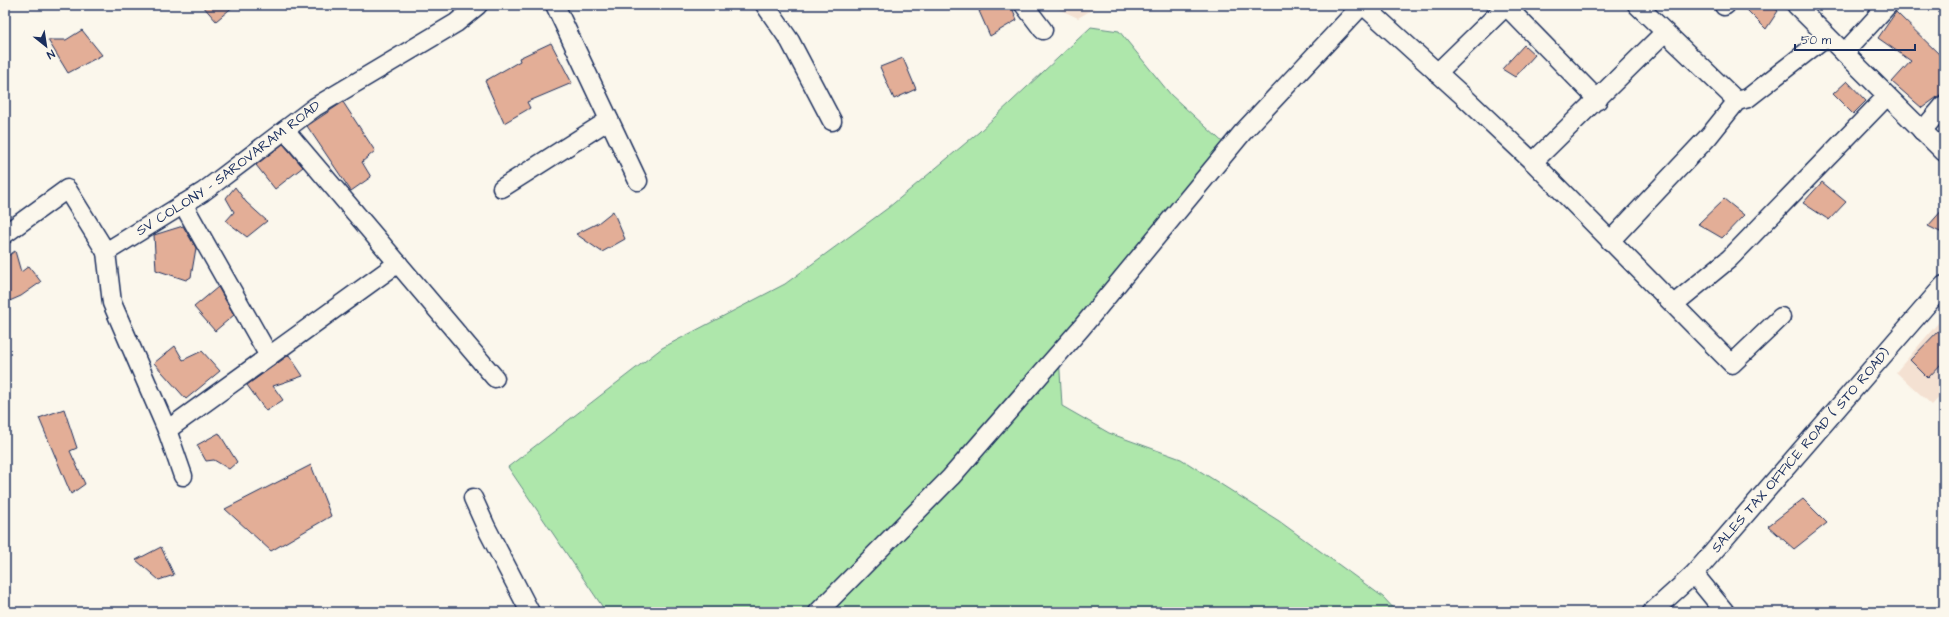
<svg xmlns="http://www.w3.org/2000/svg" width="1949" height="617" font-family="'Architects Daughter',sans-serif">
  <style>
    .built { fill: #f4e1d2 }
    .green { fill: #aee7ab; stroke: #648b84 }
    .building { fill: #e3ae97; stroke: #1b2f5e }
    .lines { fill: none; stroke-linecap: round; stroke-linejoin: round }
    .minor-casing { stroke: #1b2f5e; stroke-width: 21 }
    .minor { stroke: #fbf7ec; stroke-width: 18 }
    .labels { text-anchor: middle; dominant-baseline: central; stroke-width: 3; stroke-linejoin: round; paint-order: stroke }
    .street-label { font-size: 14px; fill: #1b2f5e; stroke: #fbf7ec }
  </style>
  <rect width="100%" height="100%" fill="#fbf7ec"/>
  <filter id="ink" filterUnits="userSpaceOnUse"><feTurbulence type="fractalNoise" baseFrequency=".025" numOctaves="2"/><feDisplacementMap in="SourceGraphic" scale="8" xChannelSelector="R" yChannelSelector="G"/><feConvolveMatrix kernelMatrix="1 2 1 2 8 2 1 2 1" color-interpolation-filters="sRGB"/></filter>
  <g filter="url(#ink)">
    <g class="built">
      <path d="M 1050,5 L 1100,5 L 1078,18 Z"/>
      <path d="M 1944,316 L 1944,392 L 1932,405 L 1896,372 Z"/>
    </g>
    <path class="green" d="M 1091,27 L 1119,31 L 1171,95 L 1229,148 L 1059,354 L 1062,406 L 1109,433 L 1181,459 L 1279,521 L 1383,597 L 1397,612 L 606,612 L 508,467 L 662,348 L 785,284 L 888,208 L 979,132 Z"/>
    <g class="building">
      <path d="M 202,5 L 235,5 L 216,21 Z"/>
      <path d="M 991,5 L 1011,5 L 1017,20 L 990,36 L 979,11 Z"/>
      <path d="M 1742,5 L 1771,5 L 1778,11 L 1766,29 Z"/>
      <path d="M 1896,12 L 1944,59 L 1944,92 L 1922,108 L 1892,82 L 1911,61 L 1878,38 Z"/>
      <path d="M 82,30 L 102,55 L 68,73 L 48,40 L 66,40 Z"/>
      <path d="M 551,43 L 572,83 L 527,102 L 530,108 L 504,123 L 485,81 L 520,61 L 519,58 Z"/>
      <path d="M 1524,45 L 1535,55 L 1515,77 L 1502,69 Z"/>
      <path d="M 903,58 L 916,89 L 894,99 L 880,67 Z"/>
      <path d="M 1847,81 L 1866,101 L 1853,114 L 1833,94 Z"/>
      <path d="M 343,102 L 375,151 L 362,162 L 371,177 L 351,191 L 307,126 Z"/>
      <path d="M 283,144 L 303,167 L 275,189 L 256,165 Z"/>
      <path d="M 1822,182 L 1846,202 L 1829,220 L 1803,203 Z"/>
      <path d="M 235,187 L 246,202 L 267,221 L 247,237 L 226,221 L 234,212 L 226,198 Z"/>
      <path d="M 1724,199 L 1744,215 L 1722,238 L 1698,224 Z"/>
      <path d="M 1944,208 L 1944,234 L 1928,226 Z"/>
      <path d="M 613,211 L 625,239 L 602,252 L 576,234 L 598,223 Z"/>
      <path d="M 183,226 L 196,248 L 191,277 L 186,280 L 156,270 L 154,235 Z"/>
      <path d="M 15,251 L 21,272 L 29,266 L 41,282 L 21,296 L 5,303 L 5,258 Z"/>
      <path d="M 218,287 L 234,315 L 215,331 L 194,307 Z"/>
      <path d="M 1944,325 L 1944,361 L 1928,378 L 1910,360 Z"/>
      <path d="M 175,346 L 183,360 L 202,351 L 220,371 L 186,399 L 154,363 Z"/>
      <path d="M 289,355 L 303,376 L 273,386 L 283,400 L 266,411 L 247,385 Z"/>
      <path d="M 64,409 L 77,448 L 70,451 L 85,484 L 71,494 L 39,418 Z"/>
      <path d="M 219,433 L 237,462 L 229,469 L 214,460 L 206,461 L 197,445 Z"/>
      <path d="M 311,465 L 331,516 L 271,551 L 225,509 Z"/>
      <path d="M 1803,499 L 1827,523 L 1794,549 L 1768,526 Z"/>
      <path d="M 161,547 L 174,575 L 159,580 L 136,560 Z"/>
    </g>
    <g class="lines">
      <defs>
        <g id="minor">
          <path d="M 555,5 L 638,181"/>
          <path d="M 765,5 L 790,41 L 832,121"/>
          <path d="M 1024,5 L 1043,30"/>
          <path d="M 1363,5 L 1462,95 L 1533,162 L 1732,364 L 1781,317"/>
          <path d="M 1637,5 L 1737,101"/>
          <path d="M 1796,5 L 1944,152"/>
          <path d="M 1506,6 L 1598,100"/>
          <path d="M 1724,6 L 1726,5"/>
          <path d="M 1844,53 L 1888,5"/>
          <path d="M 1437,73 L 1507,5"/>
          <path d="M 285,130 L 495,378"/>
          <path d="M 1922,131 L 1944,105"/>
          <path d="M 1533,162 L 1665,32"/>
          <path d="M 502,188 L 609,120"/>
          <path d="M 183,204 L 269,356"/>
          <path id="s1" d="M 5,234 L 67,189 L 106,252 L 203,192 L 315,107 L 456,23 L 478,5"/>
          <path d="M 1610,241 L 1709,136 L 1737,101 L 1748,98 L 1827,36"/>
          <path d="M 106,252 L 112,303 L 167,430 L 183,476"/>
          <path d="M 1674,304 L 1729,259 L 1887,96"/>
          <path d="M 167,430 L 398,263"/>
          <path d="M 473,498 L 486,527 L 530,612"/>
          <path d="M 1694,574 L 1725,612"/>
          <path d="M 818,612 L 951,477 L 1082,327 L 1243,132 L 1362,5"/>
          <path id="s2" d="M 1652,612 L 1694,574 L 1944,285"/>
        </g>
      </defs>
      <use href="#minor" class="minor-casing"/>
      <use href="#minor" class="minor"/>
    </g>
  </g>
  <g class="labels">
    <g class="street-label">
      <text stroke="none"><textPath href="#s1" startOffset="299">SV COLONY - SAROVARAM ROAD</textPath></text>
      <text stroke="none"><textPath href="#s2" startOffset="220">SALES TAX OFFICE ROAD ( STO ROAD)</textPath></text>
    </g>
  </g>
  <rect width="1949" height="617" fill="none" stroke="#fbf7ec" stroke-width="20"/>
  <rect x="10" y="10" width="1929" height="597" fill="none" stroke="#1b2f5e" stroke-width="1.5" filter="url(#ink)"/>
  <g transform="translate(46 46) rotate(150)" stroke="#fbf7ec" stroke-width="3" paint-order="stroke">
  <path d="M0-3L7 15L0 10L-7 15Z" fill="#1b2f5e"/>
  <text y="-6" font-size="11" font-weight="bold" text-anchor="middle" fill="#1b2f5e">N</text>
  </g>
  <path d="M1795 44v6h120v-6" fill="none" stroke="#1b2f5e" stroke-width="2"/>
  <text x="1801" y="44" font-size="12" fill="#1b2f5e" stroke="#fbf7ec" stroke-width="3" paint-order="stroke">50 m</text>
</svg>
